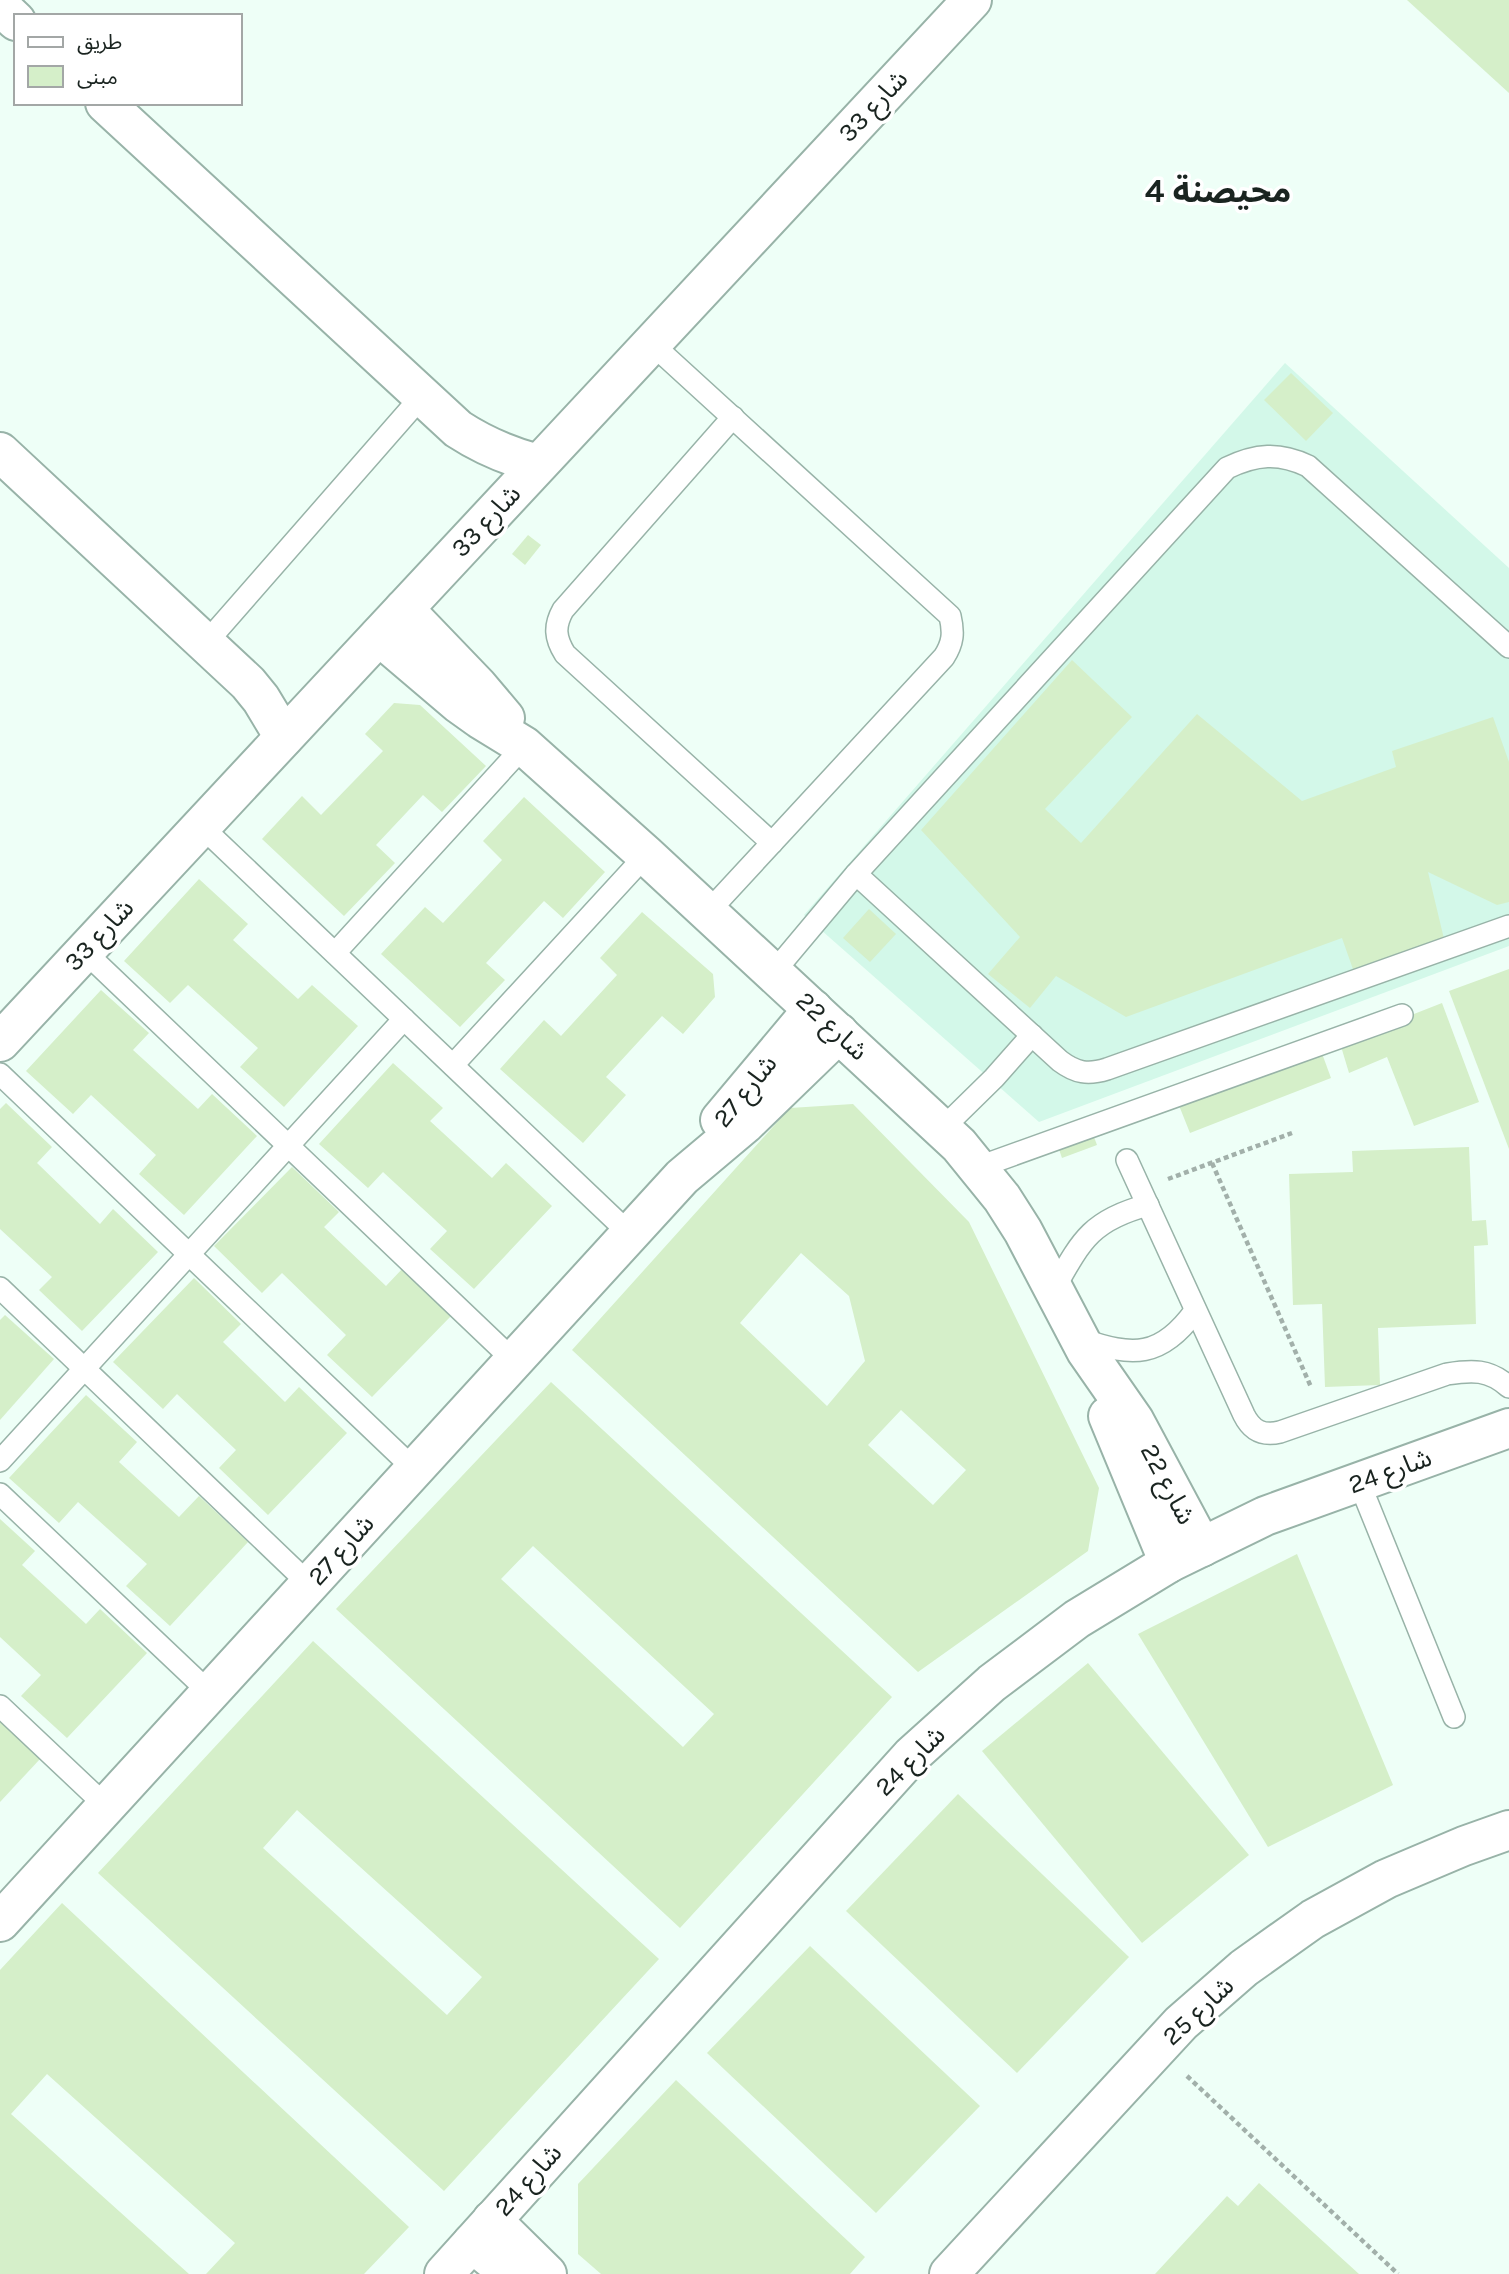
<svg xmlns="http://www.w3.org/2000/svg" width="1509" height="2274" font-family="Karla,'Noto Sans Arabic',sans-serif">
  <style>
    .built { fill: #d3f8e9 }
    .building { fill: #d5efc9; fill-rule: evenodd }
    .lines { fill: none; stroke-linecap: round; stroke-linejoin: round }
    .lane-casing { stroke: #98b3a8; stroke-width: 24 }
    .street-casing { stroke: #98b3a8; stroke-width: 42 }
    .path { stroke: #a2b0aa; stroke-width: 4.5; stroke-dasharray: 5 3.5; stroke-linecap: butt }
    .lane { stroke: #fff; stroke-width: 21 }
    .street { stroke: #fff; stroke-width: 38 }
    .labels { text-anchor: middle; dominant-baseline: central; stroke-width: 7; stroke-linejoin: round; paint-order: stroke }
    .street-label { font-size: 26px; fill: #1a2420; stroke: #fff }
    .district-label { font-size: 33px; font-weight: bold; fill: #1a2420; stroke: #fff }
  </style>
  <rect width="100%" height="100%" fill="#eefff7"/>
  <path class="built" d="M 1285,363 L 1509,568 L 1509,946 L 1039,1122 L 804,915 Z"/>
  <g class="building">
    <path d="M 1407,0 L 1509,0 L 1509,93 Z"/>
    <path d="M 1291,373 L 1333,413 L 1306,441 L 1264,400 Z"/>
    <path d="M 528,535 L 541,545 L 525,565 L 512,554 Z"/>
    <path d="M 1072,660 L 1132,717 L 1045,809 L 1081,843 L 1197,714 L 1302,801 L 1396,767 L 1392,751 L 1493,717 L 1509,762 L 1509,902 L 1497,905 L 1428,872 L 1445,943 L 1355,975 L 1342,938 L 1126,1017 L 1056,976 L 1030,1008 L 988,974 L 1020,937 L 921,830 Z"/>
    <path d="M 394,703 L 420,705 L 486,766 L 442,812 L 423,795 L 376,845 L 395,863 L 344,916 L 262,839 L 302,796 L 321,815 L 383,751 L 365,734 Z"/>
    <path d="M 524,797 L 605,872 L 563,918 L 544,901 L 486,963 L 505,980 L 460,1027 L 381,954 L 425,907 L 443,923 L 502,860 L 483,841 Z"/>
    <path d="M 199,879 L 248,924 L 233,940 L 298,999 L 312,985 L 358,1026 L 284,1107 L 240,1067 L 258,1048 L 188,985 L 170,1003 L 124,961 Z"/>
    <path d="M 869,909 L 896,934 L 870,962 L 843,938 Z"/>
    <path d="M 642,912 L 713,974 L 715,997 L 683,1034 L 662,1016 L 606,1077 L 626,1095 L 583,1143 L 500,1069 L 544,1020 L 561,1036 L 617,975 L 600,958 Z"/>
    <path d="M 1509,969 L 1509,1149 L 1449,991 Z"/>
    <path d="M 101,990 L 149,1033 L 133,1050 L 198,1109 L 212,1094 L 257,1136 L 184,1215 L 139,1174 L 156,1155 L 91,1095 L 73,1114 L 26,1071 Z"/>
    <path d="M 1442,1003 L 1479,1102 L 1414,1126 L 1387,1057 L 1349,1073 L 1340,1043 Z"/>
    <path d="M 1320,1048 L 1331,1078 L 1190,1133 L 1178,1103 Z"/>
    <path d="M 393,1063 L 443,1108 L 430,1121 L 492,1178 L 506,1163 L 552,1206 L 474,1289 L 430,1249 L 447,1231 L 383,1172 L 368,1188 L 319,1144 Z"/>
    <path d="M 6,1103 L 52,1147 L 37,1163 L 100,1224 L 113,1209 L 158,1252 L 82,1331 L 39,1290 L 52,1277 L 0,1229 L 0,1109 Z"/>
    <path d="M 853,1104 L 969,1222 L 1099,1488 L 1088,1551 L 918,1672 L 572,1350 L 790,1108 ZM 801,1253 L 849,1296 L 865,1361 L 827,1406 L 740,1323 ZM 901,1410 L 966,1470 L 933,1505 L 868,1445 Z"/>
    <path d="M 1089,1124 L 1097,1145 L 1062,1158 L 1055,1138 Z"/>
    <path d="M 1469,1147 L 1472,1221 L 1486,1220 L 1488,1245 L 1474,1246 L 1476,1324 L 1378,1328 L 1380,1385 L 1325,1387 L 1322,1304 L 1293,1305 L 1289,1174 L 1353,1172 L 1352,1151 Z"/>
    <path d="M 292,1167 L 339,1212 L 324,1227 L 386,1286 L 403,1268 L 452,1315 L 372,1397 L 327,1355 L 346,1335 L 282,1273 L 262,1293 L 214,1246 Z"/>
    <path d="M 194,1278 L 241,1324 L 223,1342 L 285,1402 L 299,1387 L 347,1433 L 268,1515 L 219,1468 L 236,1450 L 177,1394 L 163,1409 L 113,1362 Z"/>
    <path d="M 5,1315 L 54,1359 L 0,1420 L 0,1320 Z"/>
    <path d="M 551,1382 L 892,1697 L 680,1928 L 336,1609 ZM 533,1546 L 714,1714 L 683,1747 L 501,1579 Z"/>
    <path d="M 86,1395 L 137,1442 L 119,1462 L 179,1517 L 199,1496 L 248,1542 L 170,1626 L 126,1586 L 147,1564 L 78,1502 L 59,1523 L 9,1478 Z"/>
    <path d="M 0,1519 L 35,1551 L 22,1565 L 86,1624 L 100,1609 L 147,1653 L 67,1738 L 21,1696 L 41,1675 L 0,1637 Z"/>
    <path d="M 1297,1554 L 1393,1785 L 1268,1847 L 1138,1634 Z"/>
    <path d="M 313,1641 L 659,1959 L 444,2191 L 98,1873 ZM 297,1810 L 482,1977 L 447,2015 L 263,1848 Z"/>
    <path d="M 1088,1663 L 1249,1855 L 1142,1943 L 982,1751 Z"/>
    <path d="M 0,1721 L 40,1759 L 0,1802 Z"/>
    <path d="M 958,1794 L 1129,1957 L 1017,2073 L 846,1911 Z"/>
    <path d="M 62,1903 L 409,2227 L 364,2274 L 206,2274 L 235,2243 L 47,2074 L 11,2114 L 189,2274 L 0,2274 L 0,1970 Z"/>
    <path d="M 810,1946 L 980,2106 L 876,2213 L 707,2053 Z"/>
    <path d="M 676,2080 L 865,2257 L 850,2274 L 601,2274 L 578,2254 L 578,2184 Z"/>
    <path d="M 1259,2183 L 1359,2274 L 1155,2274 L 1227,2196 L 1238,2206 Z"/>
  </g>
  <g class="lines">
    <defs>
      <g id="lane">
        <path d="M 651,343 L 950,616 C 954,633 953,643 944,657 L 708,912"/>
        <path d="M 733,417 L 563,610 C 554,626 555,638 565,654 L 772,843"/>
        <path d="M 205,644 L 422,396"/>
        <path d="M 201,826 L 630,1234"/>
        <path d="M 856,874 L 1060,1061 C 1076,1073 1088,1075 1107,1069 L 1509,926"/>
        <path d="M 84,951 L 514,1361"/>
        <path d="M 335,953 L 524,746"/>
        <path d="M 773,973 L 856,874 L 1227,468 C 1256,454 1279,452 1308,466 L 1509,647"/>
        <path d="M 453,1065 L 646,855"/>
        <path d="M 0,1074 L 414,1469"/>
        <path d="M 943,1128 L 994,1078 L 1032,1035"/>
        <path d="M 1127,1160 L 1244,1415 C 1252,1431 1263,1436 1280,1432 L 1447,1374 C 1472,1370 1489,1369 1509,1387"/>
        <path d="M 979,1167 L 1402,1015"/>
        <path d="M 0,1288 L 309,1584"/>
        <path d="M 1054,1289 C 1081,1241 1091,1220 1148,1205"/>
        <path d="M 1081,1339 C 1133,1357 1161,1358 1195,1311"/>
        <path d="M 0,1461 L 404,1019"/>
        <path d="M 1359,1482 L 1454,1717"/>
        <path d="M 0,1494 L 210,1693"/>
        <path d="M 0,1706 L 106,1806"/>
      </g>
      <g id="street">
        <path d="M 0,6 L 16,21"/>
        <path d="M 105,103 L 458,429 C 484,446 508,456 538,464"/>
        <path d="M 0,452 L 248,683 L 261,699 L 284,737"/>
        <path d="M 404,609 L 478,686 L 505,718"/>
        <path d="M 379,636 L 459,704 L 480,719 L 524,746 L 646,855 L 959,1145 L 1002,1198 L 1023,1231 L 1086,1351 L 1134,1420 L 1202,1547"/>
        <path d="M 0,1042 L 972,0"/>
        <path d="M 720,1120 L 813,1009"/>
        <path d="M 1108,1416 L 1169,1563"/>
        <path d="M 0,1922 L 682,1177 L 745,1124 L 839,1033"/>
        <path d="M 492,2220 L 547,2274"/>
        <path d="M 472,2243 L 510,2274"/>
        <path d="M 444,2274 L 912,1755 L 992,1683 L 1077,1619 L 1169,1563 L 1265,1516 L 1509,1428"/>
        <path d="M 949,2274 L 1181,2023 L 1244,1968 L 1313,1919 L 1386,1879 L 1464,1846 L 1509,1830"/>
      </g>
    </defs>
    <use href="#lane" class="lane-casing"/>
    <use href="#street" class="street-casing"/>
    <g class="path">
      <path d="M 1212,1163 L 1311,1387"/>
      <path d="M 1168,1179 L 1292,1133"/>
      <path d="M 1187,2076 L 1398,2274"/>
    </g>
    <use href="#lane" class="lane"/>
    <use href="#street" class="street"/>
  </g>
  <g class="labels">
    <g class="street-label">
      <text transform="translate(873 106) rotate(-47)">شارع 33</text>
      <text transform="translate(486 521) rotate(-47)">شارع 33</text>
      <text transform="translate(99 935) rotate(-47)">شارع 33</text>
      <text transform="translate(832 1026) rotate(43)">شارع 22</text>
      <text transform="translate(745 1091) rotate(-51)">شارع 27</text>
      <text transform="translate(1390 1471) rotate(-20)">شارع 24</text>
      <text transform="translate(1168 1484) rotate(62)">شارع 22</text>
      <text transform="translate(341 1550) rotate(-48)">شارع 27</text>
      <text transform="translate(910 1761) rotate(-45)">شارع 24</text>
      <text transform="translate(1198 2011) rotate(-43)">شارع 25</text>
      <text transform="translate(528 2180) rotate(-48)">شارع 24</text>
    </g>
    <g class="district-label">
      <text x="1218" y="191">محيصنة 4</text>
    </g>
  </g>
  <rect x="14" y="14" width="228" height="91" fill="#ffffff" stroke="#a3a7a6" stroke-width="2"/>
  <rect x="28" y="37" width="35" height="10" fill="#ffffff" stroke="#a3a7a6" stroke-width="2"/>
  <text x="77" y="49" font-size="21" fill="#1a2420">طريق</text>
  <rect x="28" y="66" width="35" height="21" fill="#d5efc9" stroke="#a3a7a6" stroke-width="2"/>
  <text x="77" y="84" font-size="21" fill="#1a2420">مبنى</text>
</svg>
